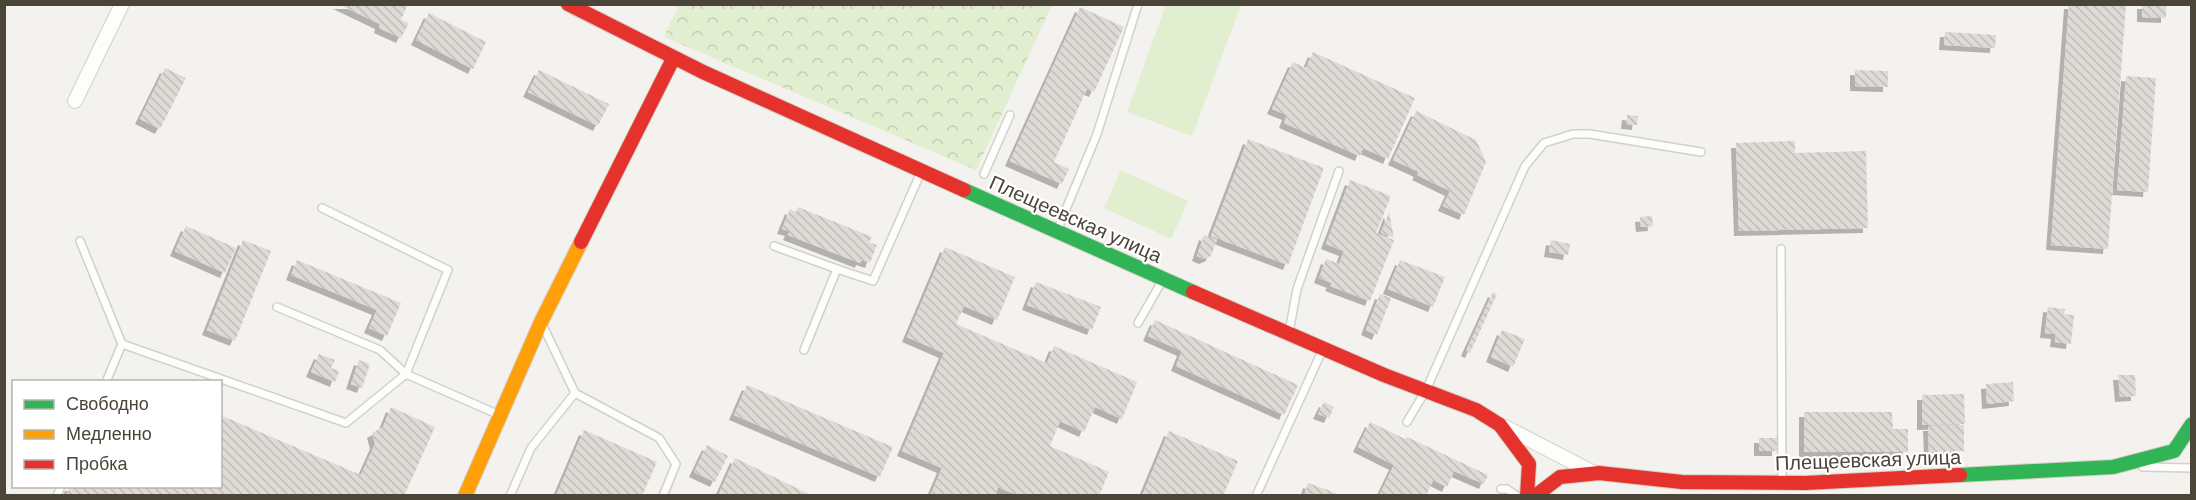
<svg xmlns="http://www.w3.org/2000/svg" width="2196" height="500" font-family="Barlow,sans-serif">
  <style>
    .forest { fill: url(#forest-crowns) }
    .garden { fill: #e1eecf }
    .building { fill: url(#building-back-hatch); filter: url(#shadow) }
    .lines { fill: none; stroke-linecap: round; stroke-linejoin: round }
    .lane-casing { stroke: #d2d0cb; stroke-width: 10 }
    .street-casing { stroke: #d2d0cb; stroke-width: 16 }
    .fast-casing { stroke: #d3cfc5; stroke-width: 16 }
    .slow-casing { stroke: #d3cfc5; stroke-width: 16 }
    .jam-casing { stroke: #d3cfc5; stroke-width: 16 }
    .lane { stroke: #fdfdfc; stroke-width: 7 }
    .street { stroke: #fdfdfc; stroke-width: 14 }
    .fast { stroke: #30b455; stroke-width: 14 }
    .slow { stroke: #ff9f0a; stroke-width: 14 }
    .jam { stroke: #e5322d; stroke-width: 14 }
    .labels { text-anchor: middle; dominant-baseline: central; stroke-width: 4.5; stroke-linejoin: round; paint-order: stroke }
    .street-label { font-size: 20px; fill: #4b4439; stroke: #fff }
  </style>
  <defs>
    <pattern id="forest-crowns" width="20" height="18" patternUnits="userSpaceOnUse" patternTransform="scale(1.5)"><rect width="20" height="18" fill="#e1eecf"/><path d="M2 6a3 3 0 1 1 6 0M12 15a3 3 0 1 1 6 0" fill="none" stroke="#c3cdb2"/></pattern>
    <pattern id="building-back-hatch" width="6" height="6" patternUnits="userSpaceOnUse" patternTransform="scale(1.5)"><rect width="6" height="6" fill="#dedbd6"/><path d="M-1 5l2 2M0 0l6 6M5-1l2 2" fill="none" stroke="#c0bdb8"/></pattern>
    <filter id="shadow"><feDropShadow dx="-5" dy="5" stdDeviation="0" flood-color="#0004"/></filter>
  </defs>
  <rect width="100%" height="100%" fill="#f4f2ee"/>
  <path class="forest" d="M 679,5 L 679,4 L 1052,5 L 976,170 L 664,37 Z"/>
  <g class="garden">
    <path d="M 1166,5 L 1241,5 L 1192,136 L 1127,112 Z"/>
    <path d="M 1121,170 L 1188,201 L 1171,239 L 1104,208 Z"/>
  </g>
  <g class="building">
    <path d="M 338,4 L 408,4 L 401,20 L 409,23 L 401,38 L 379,28 L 380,24 Z"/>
    <path d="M 2069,4 L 2126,4 L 2108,249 L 2051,245 Z"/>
    <path d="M 2142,4 L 2166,4 L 2166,18 L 2142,17 Z"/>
    <path d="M 1080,7 L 1124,27 L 1094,92 L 1087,89 L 1054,162 L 1069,169 L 1062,184 L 1010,161 Z"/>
    <path d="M 429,13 L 486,42 L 473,69 L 416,40 Z"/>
    <path d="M 1945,32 L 1996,35 L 1995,48 L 1944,45 Z"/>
    <path d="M 1313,52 L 1415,98 L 1388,159 L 1363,148 L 1360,156 L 1284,123 L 1287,115 L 1272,109 L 1293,62 L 1306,68 Z"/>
    <path d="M 165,68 L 186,78 L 160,129 L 140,119 Z"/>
    <path d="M 539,70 L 609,104 L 598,126 L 528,92 Z"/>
    <path d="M 1855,70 L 1888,71 L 1888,87 L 1855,86 Z"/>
    <path d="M 2126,76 L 2156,78 L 2148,192 L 2117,190 Z"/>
    <path d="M 1416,111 L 1476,140 L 1486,162 L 1464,215 L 1443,206 L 1450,191 L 1417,175 L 1419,172 L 1393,160 Z"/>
    <path d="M 1627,115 L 1638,116 L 1637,125 L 1626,124 Z"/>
    <path d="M 1248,139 L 1324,168 L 1288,265 L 1211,236 Z"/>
    <path d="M 1795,141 L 1795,153 L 1866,151 L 1868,228 L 1739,231 L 1736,143 Z"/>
    <path d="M 1350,180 L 1391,196 L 1376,233 L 1394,240 L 1370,301 L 1330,286 L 1332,283 L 1319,278 L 1326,259 L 1339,264 L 1344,251 L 1326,244 Z"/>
    <path d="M 798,207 L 872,237 L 869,242 L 877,245 L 870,263 L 861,260 L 860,263 L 788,235 L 790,231 L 782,229 L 790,209 L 796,212 Z"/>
    <path d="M 1389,212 L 1394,238 L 1381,233 Z"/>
    <path d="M 1652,216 L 1653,226 L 1641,227 L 1640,217 Z"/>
    <path d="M 186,226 L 236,248 L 225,273 L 175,251 Z"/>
    <path d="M 1204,235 L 1217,240 L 1211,256 L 1204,259 L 1197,256 Z"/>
    <path d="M 243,240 L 271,251 L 235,341 L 207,330 Z"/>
    <path d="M 1551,240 L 1570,244 L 1568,255 L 1549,252 Z"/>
    <path d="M 945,247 L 1015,277 L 997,320 L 964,306 L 956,324 L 1047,363 L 1054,346 L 1137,382 L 1122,419 L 1095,407 L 1084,432 L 1060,421 L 1050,446 L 1109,472 L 1099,496 L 1019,496 L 998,487 L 995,496 L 930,496 L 942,468 L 902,451 L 944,353 L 907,337 Z"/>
    <path d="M 297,260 L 401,303 L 387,336 L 369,328 L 377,310 L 291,275 Z"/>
    <path d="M 1400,260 L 1445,277 L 1433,307 L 1388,289 Z"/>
    <path d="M 1036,282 L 1101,307 L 1092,330 L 1027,305 Z"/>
    <path d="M 1493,292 L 1497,294 L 1470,353 L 1466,351 Z"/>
    <path d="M 1380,294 L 1391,298 L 1377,335 L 1366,330 Z"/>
    <path d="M 2048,307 L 2065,309 L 2064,314 L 2074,315 L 2071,344 L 2055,342 L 2056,334 L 2045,333 Z"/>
    <path d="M 1155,320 L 1298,385 L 1284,415 L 1176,366 L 1182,351 L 1148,336 Z"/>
    <path d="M 1502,330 L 1525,339 L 1513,367 L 1491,357 Z"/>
    <path d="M 319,354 L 335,360 L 331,368 L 339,371 L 335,382 L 311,372 Z"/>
    <path d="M 359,360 L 370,364 L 362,388 L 351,384 Z"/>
    <path d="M 2118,375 L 2135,375 L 2136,396 L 2120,397 Z"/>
    <path d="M 2013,382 L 2014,401 L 1987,404 L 1986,384 Z"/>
    <path d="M 747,385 L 893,447 L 880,477 L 734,415 Z"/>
    <path d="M 1964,394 L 1965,424 L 1922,425 L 1922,395 Z"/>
    <path d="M 1324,402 L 1334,407 L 1329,418 L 1318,414 Z"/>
    <path d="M 391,407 L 435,427 L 404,496 L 66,496 L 70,486 L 220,486 L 220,415 L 361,475 L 375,444 L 372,433 L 383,427 Z"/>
    <path d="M 1804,412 L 1892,412 L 1893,429 L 1908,429 L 1908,452 L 1804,452 Z"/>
    <path d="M 1370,422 L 1405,439 L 1407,437 L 1488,475 L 1484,484 L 1454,471 L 1447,487 L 1433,480 L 1426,496 L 1379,496 L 1394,465 L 1358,447 Z"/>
    <path d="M 1964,425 L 1964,451 L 1929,452 L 1928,426 Z"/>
    <path d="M 584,430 L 657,462 L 642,496 L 556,496 Z"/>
    <path d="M 1169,431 L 1238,461 L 1223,496 L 1142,496 Z"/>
    <rect x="1759" y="438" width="18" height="13"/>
    <path d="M 707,445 L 728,456 L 715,482 L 694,472 Z"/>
    <path d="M 735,458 L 813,496 L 718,496 Z"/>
    <path d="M 1308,483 L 1328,490 L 1341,496 L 1304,496 Z"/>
  </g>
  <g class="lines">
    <defs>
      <g id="lane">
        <path d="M 984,174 L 1010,115"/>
        <path d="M 1057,231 L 1097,134 L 1138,4"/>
        <path d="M 80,241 L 122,344"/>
        <path d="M 774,246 L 837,269"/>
        <path d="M 1781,249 L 1782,481"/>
        <path d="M 277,307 L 380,350 L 406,374 L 497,414"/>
        <path d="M 1138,323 L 1162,281"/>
        <path d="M 543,326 L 575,393 L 659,438 L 676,464 L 663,496"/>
        <path d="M 1289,332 L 1297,289 L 1339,171"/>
        <path d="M 804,350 L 837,269 L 873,281 L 921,172"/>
        <path d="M 106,382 L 122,344 L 346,423 L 406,374 L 448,270 L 322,208"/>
        <path d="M 1407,422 L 1426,390 L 1525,166 L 1544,143 L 1573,134 L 1590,134 L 1701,152"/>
        <path d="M 2143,467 L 2192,468"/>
        <path d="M 1501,489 L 1507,489 L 1517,496"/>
        <path d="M 57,496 L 61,486"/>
        <path d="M 510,496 L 531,448 L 575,393"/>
        <path d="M 1256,496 L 1322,351"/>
      </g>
      <g id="street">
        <path d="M 75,101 L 122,4"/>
        <path d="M 1505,427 L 1594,473"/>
      </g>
      <g id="fast">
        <path d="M 964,190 L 1193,292"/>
        <path d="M 1960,475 L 2113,467 L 2174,451 L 2192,424"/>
      </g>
      <path id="slow" d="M 465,496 L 541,322 L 581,242"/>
      <g id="jam">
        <path d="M 568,4 L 703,72 L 964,190"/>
        <path d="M 581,242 L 673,59"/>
        <path d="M 1193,292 L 1384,375 L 1476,410 L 1500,425 L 1529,464 L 1527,496"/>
        <path d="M 1535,496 L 1560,477 L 1599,473 L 1682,482 L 1805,483 L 1960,475"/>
      </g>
    </defs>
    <use href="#lane" class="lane-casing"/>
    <use href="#street" class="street-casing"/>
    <use href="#fast" class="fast-casing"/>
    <use href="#slow" class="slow-casing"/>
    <use href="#jam" class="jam-casing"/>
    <use href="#lane" class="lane"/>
    <use href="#street" class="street"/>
    <use href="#fast" class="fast"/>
    <use href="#slow" class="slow"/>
    <use href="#jam" class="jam"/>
  </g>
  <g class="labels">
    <g class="street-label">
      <text transform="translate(1076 218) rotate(24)">Плещеевская улица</text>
      <text transform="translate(1868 459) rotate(-2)">Плещеевская улица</text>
    </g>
  </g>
  <rect width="2196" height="500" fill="none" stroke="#4b4439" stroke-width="12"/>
  <rect x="12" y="380" width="210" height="108" fill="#ffffff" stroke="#b7b4b0" stroke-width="1.5"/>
  <rect x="24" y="400" width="30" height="9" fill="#30b455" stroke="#b7b4b0" stroke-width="1.5"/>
  <text x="66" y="410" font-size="18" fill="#4b4439">Свободно</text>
  <rect x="24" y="430" width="30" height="9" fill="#ff9f0a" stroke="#b7b4b0" stroke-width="1.5"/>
  <text x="66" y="440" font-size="18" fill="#4b4439">Медленно</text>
  <rect x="24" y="460" width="30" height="9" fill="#e5322d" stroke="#b7b4b0" stroke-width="1.5"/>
  <text x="66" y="470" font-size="18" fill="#4b4439">Пробка</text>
</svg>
